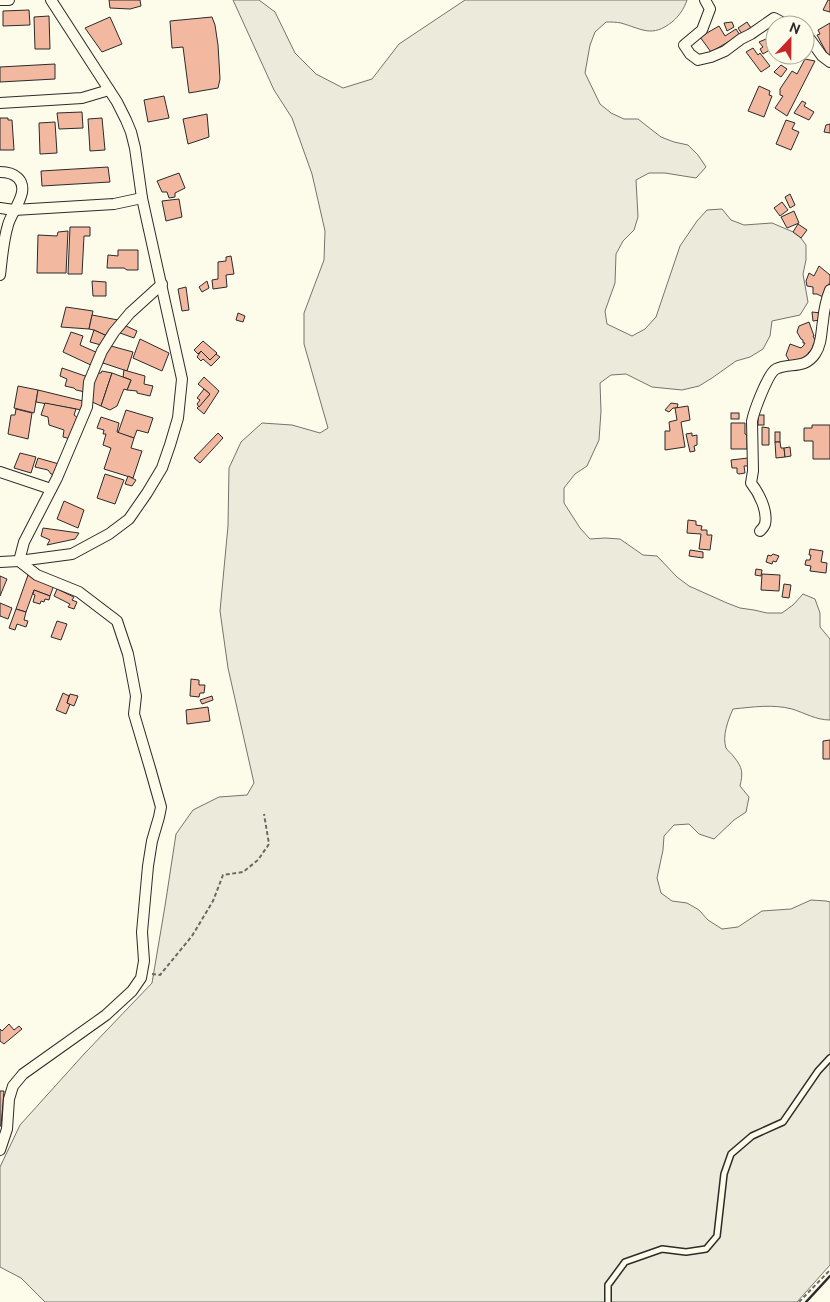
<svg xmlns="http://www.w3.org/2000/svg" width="830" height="1302" font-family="Ubuntu,sans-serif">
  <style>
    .green { fill: #ecebdb; stroke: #74746e }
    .building { fill: #f2b8a0; stroke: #2b2b2b }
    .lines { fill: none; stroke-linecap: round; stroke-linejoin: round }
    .lane-casing { stroke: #2b2b2b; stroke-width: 8 }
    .street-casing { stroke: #2b2b2b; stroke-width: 12 }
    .path { stroke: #6a6964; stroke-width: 2; stroke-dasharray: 4 2.5; stroke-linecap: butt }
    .lane { stroke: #fdfbea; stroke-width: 5 }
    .street { stroke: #fdfbea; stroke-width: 10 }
    .wall { stroke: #2b2b2b; stroke-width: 2.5 }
  </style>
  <rect width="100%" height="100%" fill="#fdfbea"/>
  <path class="green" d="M 233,0 L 259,0 L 275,12 L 295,53 L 316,74 L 343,88 L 372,79 L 399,44 L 465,0 L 687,0 C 684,9 679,16 672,22 C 652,38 642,29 621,23 C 616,22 611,22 606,22 L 595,32 L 590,45 L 585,73 L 600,104 L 611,113 L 624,119 L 638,119 L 661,137 L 674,142 L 688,145 L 698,155 L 706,167 L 696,178 L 665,173 L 649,173 L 636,180 L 638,217 L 634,230 L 623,241 L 616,254 L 615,283 L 605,311 L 607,324 L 632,336 L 645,329 L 656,317 L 680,246 L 697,221 L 707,210 L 722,209 L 731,220 L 744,225 L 772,223 L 798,234 L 806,245 L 806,260 L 803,274 L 808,302 L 800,315 L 772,321 L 770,336 L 763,349 L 750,357 L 736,361 L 712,378 L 699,386 L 682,390 L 652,387 L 626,374 L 611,375 L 600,383 L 601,411 L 599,440 L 587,466 L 575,474 L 564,488 L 564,503 L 580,528 L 590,539 L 605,538 L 620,539 L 643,555 L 657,556 L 677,577 L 689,586 L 727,603 L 740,608 L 754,610 L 767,613 L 782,613 L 793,605 L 803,594 L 815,599 L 820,613 L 820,627 L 830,639 L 830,720 C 816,720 805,713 792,709 C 773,704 753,707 733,709 C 728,720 722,736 726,748 C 728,751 732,754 734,757 C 743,768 743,773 740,786 L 749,797 L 746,812 L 734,820 L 714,839 L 699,834 L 689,824 L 674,825 L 664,836 L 663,850 L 657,878 L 661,893 L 672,901 L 687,903 L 699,910 L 708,920 L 722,929 L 738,927 L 762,911 L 791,909 L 811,900 L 826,901 L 830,902 L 830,1265 L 797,1302 L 45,1302 L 21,1278 L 0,1267 L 0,1167 L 20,1125 L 85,1053 L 152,983 L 165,906 L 176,834 L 193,810 L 219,797 L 247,795 L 254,783 L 228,668 L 220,611 L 228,526 L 229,468 L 241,442 L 262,423 L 292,425 L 320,433 L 328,428 L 304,344 L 304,313 L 324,260 L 325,231 L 312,174 L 292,118 L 274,90 Z"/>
  <g class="building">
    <path d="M 109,0 L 140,0 L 141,6 L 130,9 L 110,8 Z"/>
    <path d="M 828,0 L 830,0 L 830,12 L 823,10 Z"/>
    <path d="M 29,10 L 30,25 L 3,26 L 3,11 Z"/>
    <path d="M 49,16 L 50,49 L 35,49 L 34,17 Z"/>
    <path d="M 110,17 L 122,44 L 102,52 L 85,28 Z"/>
    <path d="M 212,17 L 215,25 L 218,45 L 220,79 L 218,88 L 189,93 L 183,47 L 172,48 L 170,21 Z"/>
    <path d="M 732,22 L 734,27 L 727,31 L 724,23 Z"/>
    <path d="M 747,22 L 751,28 L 742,34 L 738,28 Z"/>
    <path d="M 830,23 L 830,59 L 817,35 L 820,34 L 818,30 Z"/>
    <path d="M 719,26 L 725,36 L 736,29 L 742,38 L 729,44 L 728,42 L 711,52 L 700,37 Z"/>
    <path d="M 766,39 L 773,48 L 763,54 L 760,49 L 763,47 L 759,42 Z"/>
    <path d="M 753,48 L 758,55 L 760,53 L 770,66 L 761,72 L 746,52 Z"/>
    <path d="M 805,59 L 815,61 L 787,116 L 775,108 L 783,96 L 780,95 L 780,89 L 792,71 L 797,74 Z"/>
    <path d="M 55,64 L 55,79 L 0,82 L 0,67 Z"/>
    <path d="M 781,65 L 787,69 L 781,77 L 774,72 Z"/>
    <path d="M 759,86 L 770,91 L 769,95 L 772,96 L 764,117 L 748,111 Z"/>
    <path d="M 164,96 L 169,118 L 148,122 L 144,100 Z"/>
    <path d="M 802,101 L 806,103 L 804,106 L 814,112 L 809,120 L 794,113 Z"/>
    <path d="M 82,112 L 83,128 L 59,129 L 57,113 Z"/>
    <path d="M 207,114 L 209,137 L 188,144 L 183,119 Z"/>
    <path d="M 0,118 L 8,118 L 8,120 L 12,120 L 14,150 L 0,150 Z"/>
    <path d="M 102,118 L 105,150 L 90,151 L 88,119 Z"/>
    <path d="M 786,120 L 795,123 L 792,129 L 799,132 L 791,150 L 776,144 Z"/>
    <path d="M 55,122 L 57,153 L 40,154 L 39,123 Z"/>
    <path d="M 830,124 L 830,133 L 824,132 L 826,125 Z"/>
    <path d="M 108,167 L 110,182 L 42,186 L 41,171 Z"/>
    <path d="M 179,173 L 185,188 L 175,193 L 175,197 L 169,198 L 167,192 L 162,192 L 157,181 Z"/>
    <path d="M 790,194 L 795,205 L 790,208 L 785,197 Z"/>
    <path d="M 179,199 L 182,217 L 166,221 L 162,201 Z"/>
    <path d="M 782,202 L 788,210 L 780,216 L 774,208 Z"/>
    <path d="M 794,211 L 799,223 L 787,228 L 781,217 Z"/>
    <path d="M 798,224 L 807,230 L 801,238 L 793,232 Z"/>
    <path d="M 70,227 L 90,227 L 90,236 L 84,236 L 82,274 L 68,274 Z"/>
    <path d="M 68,231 L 66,273 L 37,273 L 38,235 L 57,236 L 58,232 Z"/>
    <path d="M 118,250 L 138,250 L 138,270 L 127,270 L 124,268 L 107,268 L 108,255 L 118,256 Z"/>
    <path d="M 231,256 L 234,274 L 226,275 L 227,287 L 213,289 L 212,280 L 218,279 L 218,262 L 226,261 L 226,257 Z"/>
    <path d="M 819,266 L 830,275 L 830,282 L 823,297 L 817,294 L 813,294 L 813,287 L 807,286 L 806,281 L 809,273 L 814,276 Z"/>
    <path d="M 92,281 L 106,282 L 106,296 L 93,296 Z"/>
    <path d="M 207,281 L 209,288 L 202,292 L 199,287 Z"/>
    <path d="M 186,287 L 189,310 L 182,311 L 178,289 Z"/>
    <path d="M 66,307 L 93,311 L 89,329 L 61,327 Z"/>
    <path d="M 812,312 L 821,313 L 821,320 L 813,321 Z"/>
    <path d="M 238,313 L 245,316 L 243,322 L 236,320 Z"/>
    <path d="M 92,315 L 118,320 L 107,336 L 94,330 L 89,329 Z"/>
    <path d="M 809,322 L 814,336 L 813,336 L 815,340 L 818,339 L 818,344 L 813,345 L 813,349 L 808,353 L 809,356 L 791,364 L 786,355 L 790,344 L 801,348 L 804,345 L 805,343 L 803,343 L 803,340 L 801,339 L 797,332 L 799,326 Z"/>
    <path d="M 126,326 L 137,331 L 134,338 L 120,333 Z"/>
    <path d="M 94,330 L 107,336 L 101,345 L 90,342 Z"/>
    <path d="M 71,332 L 83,336 L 80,345 L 98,353 L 93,366 L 63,352 Z"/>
    <path d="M 140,339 L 169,353 L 162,371 L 133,358 Z"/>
    <path d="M 203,341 L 217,353 L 210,360 L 201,351 L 198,354 L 194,350 Z"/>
    <path d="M 111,346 L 133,352 L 127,371 L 103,363 L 106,351 Z"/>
    <path d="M 201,351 L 210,360 L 216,354 L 220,357 L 211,366 L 203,359 L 201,361 L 197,357 Z"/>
    <path d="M 62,368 L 88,377 L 85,392 L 76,390 L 74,388 L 65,386 L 67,379 L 60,376 Z"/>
    <path d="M 124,370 L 145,376 L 144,384 L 153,386 L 150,396 L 137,393 L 137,391 L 127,390 L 131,380 L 123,377 Z"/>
    <path d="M 102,371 L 112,373 L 101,406 L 90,401 L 95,373 L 101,373 Z"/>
    <path d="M 112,373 L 131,380 L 127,390 L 124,389 L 117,406 L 110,410 L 101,406 Z"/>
    <path d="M 204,377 L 219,391 L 204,414 L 197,408 L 210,394 L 198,384 Z"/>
    <path d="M 18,386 L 38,390 L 34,413 L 14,408 Z"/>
    <path d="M 204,389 L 210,394 L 199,407 L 197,404 L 200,400 L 197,398 Z"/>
    <path d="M 38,390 L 83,401 L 82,410 L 36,402 Z"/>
    <path d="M 45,403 L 76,409 L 74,415 L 78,418 L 71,439 L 63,437 L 64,430 L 49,425 L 48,417 L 41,415 Z"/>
    <path d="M 671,403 L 678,404 L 677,408 L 673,408 L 669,412 L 665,410 Z"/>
    <path d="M 688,406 L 690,420 L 681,422 L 685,447 L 665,450 L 665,431 L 670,431 L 669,422 L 677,420 L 675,408 Z"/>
    <path d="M 16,409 L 32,413 L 28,439 L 8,434 L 11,415 L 15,415 Z"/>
    <path d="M 126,410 L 153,418 L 148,433 L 137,430 L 134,438 L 118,433 Z"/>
    <rect x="731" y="413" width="8" height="6"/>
    <rect x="758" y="415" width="6" height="10"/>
    <path d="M 101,417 L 119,423 L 117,432 L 134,438 L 131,448 L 142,451 L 133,478 L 104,469 L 111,448 L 103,445 L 106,434 L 103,434 L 104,430 L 97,428 Z"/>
    <path d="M 731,423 L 745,423 L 745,434 L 747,435 L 747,449 L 731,449 Z"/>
    <path d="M 812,425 L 830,425 L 830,459 L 813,459 L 813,441 L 804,441 L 804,428 L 812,428 Z"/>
    <path d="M 762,427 L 769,428 L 769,445 L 762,445 Z"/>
    <rect x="775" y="432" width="5" height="10"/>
    <path d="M 218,433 L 223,438 L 200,463 L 194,458 Z"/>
    <path d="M 692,433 L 692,436 L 697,435 L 697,445 L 694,446 L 695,451 L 690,452 L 686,434 Z"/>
    <path d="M 775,442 L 780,442 L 781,448 L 784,448 L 785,457 L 776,458 Z"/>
    <path d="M 790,447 L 791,456 L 785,457 L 784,448 Z"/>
    <path d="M 20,453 L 36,457 L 31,473 L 14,468 Z"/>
    <path d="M 38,458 L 59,464 L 56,475 L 51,474 L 48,470 L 35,467 Z"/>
    <path d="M 748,458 L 749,466 L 744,466 L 745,473 L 739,474 L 737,473 L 737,468 L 732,468 L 731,460 Z"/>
    <path d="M 105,474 L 124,480 L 115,504 L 97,498 Z"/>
    <path d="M 128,476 L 136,480 L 132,486 L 125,484 Z"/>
    <path d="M 64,501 L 84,510 L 78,528 L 57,519 Z"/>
    <path d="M 688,520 L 696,521 L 696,525 L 702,526 L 701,530 L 707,530 L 707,535 L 712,535 L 710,550 L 699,549 L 701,534 L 687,533 Z"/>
    <path d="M 43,528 L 79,533 L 75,539 L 47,545 L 50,540 L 41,536 Z"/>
    <path d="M 810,549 L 823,551 L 821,562 L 827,563 L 826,573 L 810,571 L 811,566 L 805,565 L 806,560 L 810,560 L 811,555 L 809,555 Z"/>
    <path d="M 690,550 L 703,552 L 703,558 L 689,556 Z"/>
    <path d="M 773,554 L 779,556 L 776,562 L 773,561 L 772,564 L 766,562 L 768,555 L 771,556 Z"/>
    <path d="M 756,569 L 762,570 L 761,576 L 755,575 Z"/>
    <path d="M 762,574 L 780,575 L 779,591 L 761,590 Z"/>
    <path d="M 28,575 L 54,585 L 50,596 L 34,590 L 26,612 L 16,609 Z"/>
    <path d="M 0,576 L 7,579 L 0,596 Z"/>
    <path d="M 784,584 L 791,585 L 789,598 L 782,597 Z"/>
    <path d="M 57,589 L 74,597 L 72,600 L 77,602 L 74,609 L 68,607 L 70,604 L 54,596 Z"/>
    <path d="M 34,590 L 50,596 L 49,600 L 45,599 L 44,602 L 41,601 L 40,604 L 33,602 L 35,595 L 33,594 Z"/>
    <path d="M 0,603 L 12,608 L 8,619 L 0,616 Z"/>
    <path d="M 16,609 L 26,612 L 24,620 L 28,621 L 26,627 L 17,624 L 15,630 L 9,628 Z"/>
    <path d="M 57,621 L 67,624 L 61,640 L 51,637 Z"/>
    <path d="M 191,679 L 199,680 L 199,685 L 205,685 L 204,693 L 200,693 L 199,697 L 190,696 Z"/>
    <path d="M 63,693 L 69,696 L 67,703 L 70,704 L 66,714 L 56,710 Z"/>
    <path d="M 70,694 L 78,696 L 74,706 L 67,703 Z"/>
    <path d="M 212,696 L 213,700 L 202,704 L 200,700 Z"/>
    <path d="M 208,707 L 210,721 L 187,724 L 186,710 Z"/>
    <path d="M 830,740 L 830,759 L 823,759 L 823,741 Z"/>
    <path d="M 9,1024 L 14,1030 L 19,1026 L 22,1029 L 4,1044 L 0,1041 L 0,1029 L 2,1031 Z"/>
    <path d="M 0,1091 L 4,1091 L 1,1126 L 0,1126 Z"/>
  </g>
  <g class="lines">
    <defs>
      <path id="lane" d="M 608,1302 L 608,1285 L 625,1262 L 662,1249 L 686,1252 L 706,1249 L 717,1236 L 724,1174 L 731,1154 L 752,1136 L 783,1122 L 818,1071 L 830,1058"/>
      <g id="street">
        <path d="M 0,0 L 9,0"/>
        <path d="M 705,0 L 710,9 L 702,30 L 684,45 L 690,54 L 698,60 L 711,57 L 725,51 L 741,39 L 751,34 L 774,18 L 787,25"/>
        <path d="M 805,34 L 807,35 L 822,56 L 830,62"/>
        <path d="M 0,103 L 66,99 L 82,98 L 109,90"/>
        <path d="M 0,172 C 7,172 13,173 18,178 C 31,191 11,212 8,225 C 3,241 2,259 0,275"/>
        <path d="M 0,208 L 14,210 L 114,204 L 142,198"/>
        <path d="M 0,472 L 51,489"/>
        <path d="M 760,531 C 762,529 764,527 765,524 C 768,511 759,493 751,483 L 753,471 L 752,421 C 754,411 768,373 776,369 C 790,362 804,370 815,354 C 822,344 821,332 823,321 C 824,310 826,300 830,290"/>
        <path d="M 0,562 L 19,561 L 72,554 L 109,534 L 129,519 L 147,493 L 162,468 L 170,445 L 178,418 L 182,379 L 142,198 L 135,148 L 131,132 L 126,120 L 117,102 L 51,0"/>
        <path d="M 0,1150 L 7,1129 L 9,1099 L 13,1086 L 23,1074 L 106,1015 L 132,991 L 141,978 L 144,961 L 142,932 L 148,866 L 152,841 L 159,817 L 161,807 L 150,768 L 134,714 L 136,696 L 128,654 L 117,621 L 79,592 L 37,575 L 19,561 L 24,542 L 57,478 L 87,407 L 89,382 L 102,351 L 114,332 L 130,313 L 162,284"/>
      </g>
    </defs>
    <use href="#lane" class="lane-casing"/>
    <use href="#street" class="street-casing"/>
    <g class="path">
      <path d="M 152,974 L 160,975 L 192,936 L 213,901 L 223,875 L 243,872 L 258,860 L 269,844 L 264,814"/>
      <path d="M 799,1302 L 830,1270"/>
    </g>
    <use href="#lane" class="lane"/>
    <use href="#street" class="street"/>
    <path class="wall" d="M 806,1302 L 830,1276"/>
  </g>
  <g transform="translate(790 40) rotate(22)"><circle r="24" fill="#fdfbea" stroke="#a9a89e"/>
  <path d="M0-4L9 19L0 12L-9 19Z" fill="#c62828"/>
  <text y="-8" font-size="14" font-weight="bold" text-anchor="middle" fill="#2b2b2b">N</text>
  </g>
</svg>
